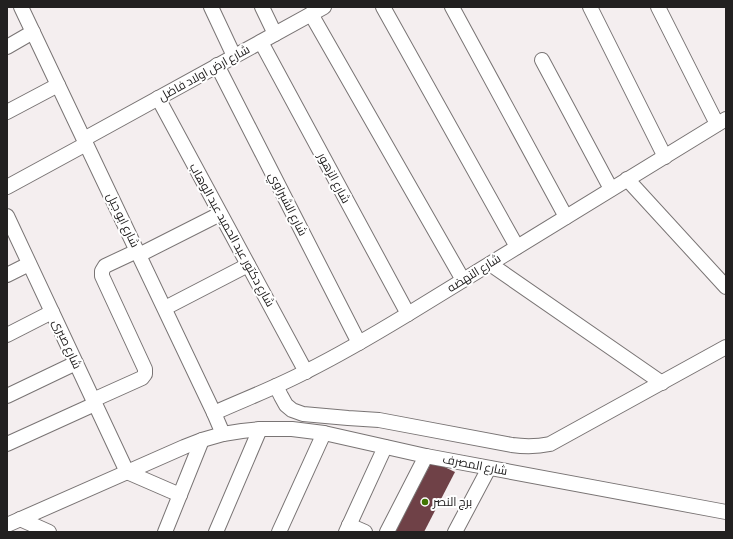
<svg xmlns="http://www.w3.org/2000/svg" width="733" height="539" font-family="'Alegreya Sans',Cairo,sans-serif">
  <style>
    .building { fill: #6f4147 }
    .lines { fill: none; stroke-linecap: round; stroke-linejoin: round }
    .minor-casing { stroke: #797474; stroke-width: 16 }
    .minor { stroke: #fff; stroke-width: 14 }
    .poi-dot { fill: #407502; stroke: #fff; stroke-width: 1.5 }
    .labels { text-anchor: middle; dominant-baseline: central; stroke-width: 4; stroke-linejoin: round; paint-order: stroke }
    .street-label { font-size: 12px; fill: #222020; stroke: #fff }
    .poi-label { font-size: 12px; fill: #222020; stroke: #fff; text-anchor: start }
  </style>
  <rect width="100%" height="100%" fill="#f4eeef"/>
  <path class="building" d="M 432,461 L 455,472 L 424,532 L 395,532 Z"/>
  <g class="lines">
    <defs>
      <g id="minor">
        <path d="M 21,7 L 58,85 L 214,413 L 223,434"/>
        <path d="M 211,7 L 234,56"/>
        <path d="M 262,7 L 275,34"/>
        <path d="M 383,7 L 517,247"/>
        <path d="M 452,7 L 566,217"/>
        <path d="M 590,7 L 665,157"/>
        <path d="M 658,7 L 717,124"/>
        <path d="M 311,14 L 463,280"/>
        <path d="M 261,42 L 408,314"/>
        <path d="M 7,47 L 33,32"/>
        <path d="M 542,60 L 611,189"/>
        <path d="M 217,65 L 359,343"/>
        <path d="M 158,98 L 306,372"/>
        <path d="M 7,112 L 58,85"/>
        <path d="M 84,139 L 324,7"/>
        <path d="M 627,179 L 726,287"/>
        <path d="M 7,187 L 86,144"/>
        <path d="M 7,216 L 127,472 L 180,495"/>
        <path d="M 139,255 L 220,214"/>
        <path d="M 490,264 L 662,383"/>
        <path d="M 7,275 L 29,264"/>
        <path d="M 165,308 L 248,265"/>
        <path d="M 7,335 L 52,312"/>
        <path d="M 276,386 L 281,396 L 286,405 L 292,410 L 303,414 L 348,418 L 379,420 L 512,445 C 526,447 536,447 550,444 L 726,347"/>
        <path d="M 7,396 L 76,363"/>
        <path d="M 93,400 L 142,378 L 145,374 L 145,369 L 102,276 L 102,271 L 105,266 L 137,251"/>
        <path d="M 214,413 C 245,399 277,387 307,371 C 341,354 375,334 408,314 L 726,119"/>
        <path d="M 7,444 L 95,404"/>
        <path d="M 20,519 L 49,532"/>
        <path d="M 7,525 L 184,447 L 202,440 L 223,434 L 242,431 L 260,429 L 292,429 L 324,433 L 426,456 L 726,512"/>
        <path d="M 349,525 L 365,532"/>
        <path d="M 165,532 L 202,440"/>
        <path d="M 216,532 L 260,429"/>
        <path d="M 279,532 L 324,433"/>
        <path d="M 346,532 L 385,447"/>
        <path d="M 387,532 L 426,456"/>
        <path d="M 455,532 L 489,468"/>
      </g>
    </defs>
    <use href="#minor" class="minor-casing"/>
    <use href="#minor" class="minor"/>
  </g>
  <circle class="poi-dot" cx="425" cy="502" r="4"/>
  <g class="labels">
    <g class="street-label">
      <text transform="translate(204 73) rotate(-29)">شارع ارض اولاد فاضل</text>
      <text transform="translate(334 178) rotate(62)">شارع الزهور</text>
      <text transform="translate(288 204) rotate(63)">شارع الشبراوي</text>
      <text transform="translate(123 220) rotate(64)">شارع ابو جبل</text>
      <text transform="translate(232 235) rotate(61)">شارع دكتور عبد الحميد عبد الوهاب</text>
      <text transform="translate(474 273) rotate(-32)">شارع النهضه</text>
      <text transform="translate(67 344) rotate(65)">شارع صبرى</text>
      <text transform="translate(475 465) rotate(11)">شارع المصرف</text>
    </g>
    <g class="poi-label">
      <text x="433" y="502">برج النصر</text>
    </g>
  </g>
  <rect width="733" height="539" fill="none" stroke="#222020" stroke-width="16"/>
</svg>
